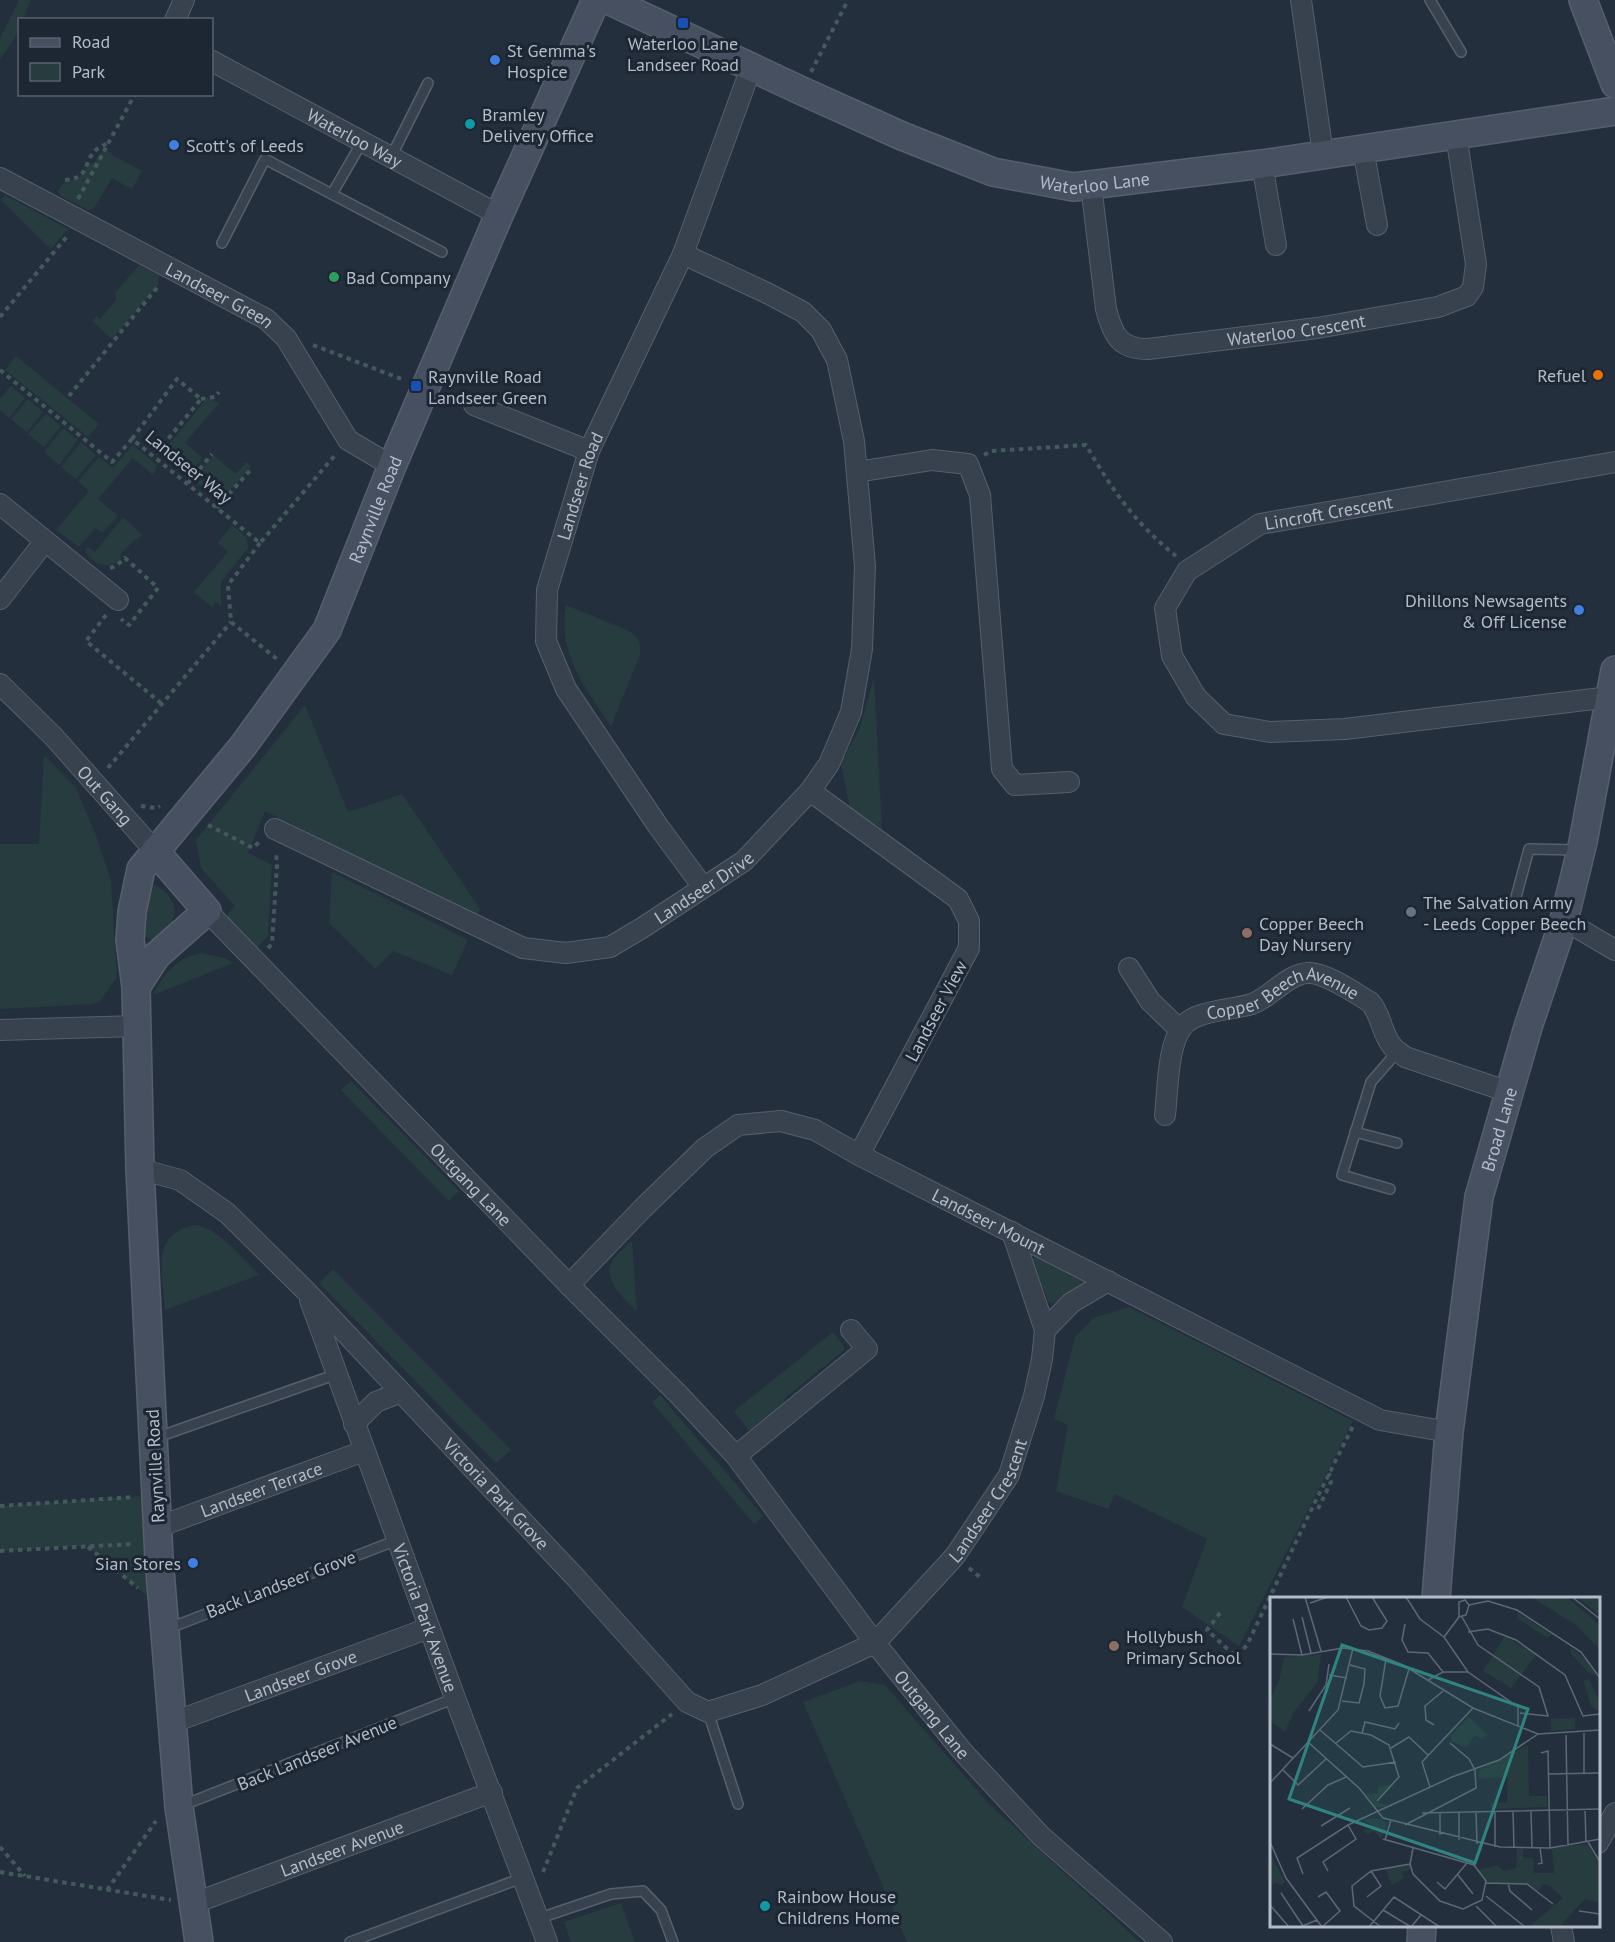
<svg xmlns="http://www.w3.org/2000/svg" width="1615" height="1942" font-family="'PT Sans',sans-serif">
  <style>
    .green { fill: #263c3f }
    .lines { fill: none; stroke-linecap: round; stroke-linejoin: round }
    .lane-casing { stroke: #565f6c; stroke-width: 12 }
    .street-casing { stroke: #565f6c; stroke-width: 22 }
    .secondary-casing { stroke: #565f6c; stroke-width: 30 }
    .path { stroke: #44595c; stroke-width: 4; stroke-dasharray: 4.5 4.5; stroke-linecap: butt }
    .lane { stroke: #38414e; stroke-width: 9 }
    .street { stroke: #38414e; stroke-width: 20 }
    .secondary { stroke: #465061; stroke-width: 27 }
    .transit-dot { fill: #1a4fb4; stroke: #1d2633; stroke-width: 2 }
    .shop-dot { fill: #3f7fe0; stroke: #1d2633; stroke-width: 2 }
    .culture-dot { fill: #0f9aa8; stroke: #1d2633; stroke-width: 2 }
    .leisure-dot { fill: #2e9e5b; stroke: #1d2633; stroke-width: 2 }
    .food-dot { fill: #e8710a; stroke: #1d2633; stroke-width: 2 }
    .worship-dot { fill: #6b7280; stroke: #1d2633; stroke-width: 2 }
    .education-dot { fill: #8d6e63; stroke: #1d2633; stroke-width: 2 }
    .labels { text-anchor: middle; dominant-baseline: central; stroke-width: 6; stroke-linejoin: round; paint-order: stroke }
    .poi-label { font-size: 18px; fill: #b4bcc9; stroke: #1d2633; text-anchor: start }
    .street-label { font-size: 18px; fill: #b4bcc9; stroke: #1d2633 }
    .inset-road { fill: none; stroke: #5e6776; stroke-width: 1.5 }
    .view { fill: #308480; fill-opacity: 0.15; stroke: #308480; stroke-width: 3 }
    .inset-edge { fill: none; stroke: #b4bcc9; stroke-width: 3 }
  </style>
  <rect width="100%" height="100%" fill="#242f3e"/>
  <g class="green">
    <path d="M 19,0 L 31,0 L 23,19 L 20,20 C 20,35 8,47 0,59 L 0,38 Z"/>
    <path d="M 105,148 L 114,156 L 142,171 L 132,189 L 112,178 L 94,208 L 88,210 L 61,196 L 58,191 L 63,183 L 80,177 L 89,164 L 94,163 Z"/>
    <path d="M 5,195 L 68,229 L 51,249 L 1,200 Z"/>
    <path d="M 139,265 L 159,275 L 158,285 L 112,339 L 92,321 L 97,316 L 100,319 L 116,300 L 115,293 Z"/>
    <path d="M 16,356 L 99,424 L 88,437 L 5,370 Z"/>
    <path d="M 11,386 L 25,398 L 9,418 L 0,410 L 0,399 Z"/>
    <path d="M 207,398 L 219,403 L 185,443 L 202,458 L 192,472 L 185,474 L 164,457 L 164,451 Z"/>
    <path d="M 28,399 L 43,412 L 27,432 L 11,419 Z"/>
    <path d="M 46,414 L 61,426 L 44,447 L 28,434 Z"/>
    <path d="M 63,428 L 78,440 L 59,465 L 44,452 Z"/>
    <path d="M 81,442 L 96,455 L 76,479 L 61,467 Z"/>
    <path d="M 133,445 L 157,465 L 153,475 L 133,458 L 98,499 L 118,516 L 102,533 L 95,528 L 79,547 L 56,530 L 89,491 L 78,481 L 99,457 L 113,468 Z"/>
    <path d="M 213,455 L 236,474 L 246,462 L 251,466 L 221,501 L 212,496 L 196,482 L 195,479 Z"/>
    <path d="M 123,517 L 142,535 L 137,540 L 135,539 L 120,555 L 121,558 C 111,572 91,564 85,550 L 88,547 L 95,552 Z"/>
    <path d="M 232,525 L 247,538 L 248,548 L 221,582 L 221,606 L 215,601 L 213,608 L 194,592 L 228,552 L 218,543 Z"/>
    <path d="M 566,605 L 629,631 C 638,637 642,644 640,655 L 611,726 C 587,690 556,651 566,605 Z"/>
    <path d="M 874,678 L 882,829 L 850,808 L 841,763 L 859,730 Z"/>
    <path d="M 305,705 L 348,812 L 402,794 L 480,909 L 477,917 L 265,811 L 248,853 L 272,865 L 268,936 L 257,948 L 226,916 L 235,906 L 201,868 L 196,840 Z"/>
    <path d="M 44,755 L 76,788 L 95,833 L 111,880 L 117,977 L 99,1002 L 93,1004 L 0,1009 L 0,844 L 39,844 Z"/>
    <path d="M 332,872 L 468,940 L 452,975 L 393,951 L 375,969 L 329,923 Z"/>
    <path d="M 154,885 C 165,888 177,903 174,915 C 173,922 168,927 164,932 C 161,937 159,939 154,941 L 145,937 L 143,931 L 144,892 Z"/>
    <path d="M 201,953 L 225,958 L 233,963 L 153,995 C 163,974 178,957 201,953 Z"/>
    <path d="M 351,1081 L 459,1191 L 449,1201 L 341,1090 Z"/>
    <path d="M 195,1225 C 219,1228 242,1258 259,1275 L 165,1310 C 163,1274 149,1234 195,1225 Z"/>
    <path d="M 632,1241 L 637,1312 C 625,1299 599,1278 614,1258 C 619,1252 627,1246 632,1241 Z"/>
    <path d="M 1038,1255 L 1082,1278 L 1084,1283 L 1056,1303 L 1049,1302 L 1032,1262 L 1034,1256 Z"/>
    <path d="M 333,1269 L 511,1450 L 496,1463 L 319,1283 Z"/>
    <path d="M 1129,1307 L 1353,1421 L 1239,1646 L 1182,1607 L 1207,1539 L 1115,1494 L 1108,1509 L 1056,1491 L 1068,1425 L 1054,1419 L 1075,1337 L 1093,1318 Z"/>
    <path d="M 833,1332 L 844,1346 L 843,1351 L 785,1398 L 784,1406 L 751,1433 L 734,1411 Z"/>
    <path d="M 660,1395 L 763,1516 L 754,1524 L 652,1402 Z"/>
    <path d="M 157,1495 L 163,1609 L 87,1546 L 0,1551 L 0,1506 Z"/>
    <path d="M 860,1681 L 885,1685 L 989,1804 L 1140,1942 L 907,1942 L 803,1702 Z"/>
    <path d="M 621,1903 L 635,1942 L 571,1942 L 564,1922 Z"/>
  </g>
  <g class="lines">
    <defs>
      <g id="lane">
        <path d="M 1430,0 L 1461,52"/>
        <path d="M 391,157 L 428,83"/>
        <path d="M 332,194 L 362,142"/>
        <path d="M 222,243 L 265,159 L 442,252"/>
        <path d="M 1516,897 L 1529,849 L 1578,850"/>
        <path d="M 1355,1132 L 1397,1143"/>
        <path d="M 1390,1189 L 1342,1175 L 1371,1082 L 1398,1051"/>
        <path d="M 155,1438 L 337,1374"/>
        <path d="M 167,1629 L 397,1540"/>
        <path d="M 708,1712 L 738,1804"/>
        <path d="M 181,1806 L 455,1698"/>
        <path d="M 537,1919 L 611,1894 L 643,1891 L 661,1910 L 673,1942"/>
        <path d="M 350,1942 L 522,1878"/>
      </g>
      <g id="street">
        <path d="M 1301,0 L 1323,154"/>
        <path d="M 175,20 L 184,0"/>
        <path id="s1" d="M 212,61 L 499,215"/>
        <path d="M 1363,149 L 1377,225"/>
        <path d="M 1262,164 L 1276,245"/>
        <path id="s2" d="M 0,178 L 266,319 L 286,338 L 348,440 L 392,466"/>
        <path id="s3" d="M 1091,185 L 1106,309 C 1113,335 1119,349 1148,349 L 1317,328 L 1438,307 L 1467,296 L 1473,287 L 1476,264 L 1456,135"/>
        <path d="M 474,405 L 589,451"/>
        <path d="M 857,472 L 932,460 L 968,464 L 980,495 L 1002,769 L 1015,785 L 1069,782"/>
        <path d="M 0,504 L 118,600"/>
        <path d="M 0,599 L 45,541"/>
        <path id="s4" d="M 0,684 L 53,736 L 155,851"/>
        <path id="s5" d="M 1610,697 L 1345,729 L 1270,732 L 1224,724 L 1196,697 L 1172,656 L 1165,608 L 1187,571 L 1260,524 L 1615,462"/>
        <path d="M 810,791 L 958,899 L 969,921 L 969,948 L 859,1155"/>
        <path id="s6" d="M 275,829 L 523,948 L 566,953 L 610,947 L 642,928 L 744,861 L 810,791 L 829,764 L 851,712 L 862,649 L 865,566 L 854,441 L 837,360 L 821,330 L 803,312 L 767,293 L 683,254"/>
        <path id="s7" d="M 703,887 L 658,826 L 566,689 L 546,641 L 547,590 L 589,451 L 683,254 L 751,68"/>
        <path id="s8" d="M 207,911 L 569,1285 L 680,1396 L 736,1456 L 875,1643 L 962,1751 L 1041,1836 L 1162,1942"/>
        <path d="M 1564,920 L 1615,950"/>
        <path d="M 1129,968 L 1150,1001 L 1180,1030"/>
        <path d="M 0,1030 L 137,1026"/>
        <path id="s9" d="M 1165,1115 C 1168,1091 1167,1045 1183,1026 C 1196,1010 1233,1010 1252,1004 C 1271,997 1287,974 1308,973 C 1325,972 1355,993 1370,1002 C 1382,1015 1381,1034 1393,1047 C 1396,1051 1402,1054 1405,1057 L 1509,1092"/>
        <path id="s10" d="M 140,1169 L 180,1180 L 227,1213 L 306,1291 L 576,1578 L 687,1702 L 708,1712 L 762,1695 L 875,1643 L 955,1556 L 1009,1475 L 1034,1396 L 1042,1359 L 1045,1330"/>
        <path d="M 1012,1232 L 1045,1330 L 1071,1303 L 1108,1281"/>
        <path id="s11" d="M 569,1285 L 643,1208 L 705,1148 L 738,1125 L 781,1121 L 815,1130 L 859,1155 L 1380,1420 L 1449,1432"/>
        <path id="s12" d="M 310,1300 L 455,1698 L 547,1942"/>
        <path d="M 354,1424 L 376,1402 L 401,1392"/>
        <path d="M 736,1456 L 867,1349 L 851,1330"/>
        <path id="s13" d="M 158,1527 L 364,1451"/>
        <path id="s14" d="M 171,1723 L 429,1628"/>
        <path d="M 1598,1843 L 1615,1813"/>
        <path id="s15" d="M 192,1904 L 492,1792"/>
        <path d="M 1561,1926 L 1564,1942"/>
      </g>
      <g id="secondary">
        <path id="s16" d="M 608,0 L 802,91 L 902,136 L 993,172 L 1073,187 L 1262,164 L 1615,111"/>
        <path d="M 1583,0 L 1615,84"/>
        <path d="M 136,987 L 156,956 L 207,911 L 155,851"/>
        <path id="s17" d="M 1436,1598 L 1449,1432 L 1479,1197 L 1528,1027 L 1564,920 L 1583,842 L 1615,670"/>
        <path id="s18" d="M 199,1942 L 179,1807 L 159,1558 L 140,1169 L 136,987 L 130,940 L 132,912 L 141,869 L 243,746 L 327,630 L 392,466 L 499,215 L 596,0"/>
        <path d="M 1421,1942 L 1422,1926"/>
      </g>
    </defs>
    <use href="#lane" class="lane-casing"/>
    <use href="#street" class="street-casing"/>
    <use href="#secondary" class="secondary-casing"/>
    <g class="path">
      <path d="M 811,72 L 848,0"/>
      <path d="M 65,180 C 87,178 83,169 92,154 C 96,148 103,146 109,142"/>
      <path d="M 78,199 L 135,94"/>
      <path d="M 0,317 L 69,234"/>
      <path d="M 313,345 L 404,380"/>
      <path d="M 0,370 L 112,462 L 132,439 L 260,543 L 336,454"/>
      <path d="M 69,396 L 159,285"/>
      <path d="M 201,399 L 215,397 L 219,392"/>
      <path d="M 132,439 L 177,379 L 201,399 L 154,456"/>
      <path d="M 984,455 L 991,451 L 1086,445 C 1113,491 1134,522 1176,556"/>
      <path d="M 188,483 L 212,454"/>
      <path d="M 217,508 L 252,468"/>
      <path d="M 260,543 L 228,585 L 231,622 L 277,659"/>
      <path d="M 110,568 L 116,566 L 125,558 L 158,588 L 129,625 L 121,619"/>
      <path d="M 106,615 L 86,641 L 162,704"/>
      <path d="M 108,768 L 231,622"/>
      <path d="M 141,806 L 156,808 L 160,806"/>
      <path d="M 208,825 L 253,848 L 261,840"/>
      <path d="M 268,948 L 272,944 L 277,865 L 276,852"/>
      <path d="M 0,1506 L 134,1497"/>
      <path d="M 1318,1509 L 1331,1482 L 1329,1473"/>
      <path d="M 88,1547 L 138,1588"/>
      <path d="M 0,1551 L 134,1544"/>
      <path d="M 969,1568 L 981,1578"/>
      <path d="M 1220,1613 L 1207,1630 L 1236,1657 L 1247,1645 L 1315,1502 L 1353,1426"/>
      <path d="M 0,1847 L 25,1876"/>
      <path d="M 0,1872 L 171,1900"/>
      <path d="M 543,1872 L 577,1788 L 672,1714"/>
      <path d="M 107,1890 L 156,1821"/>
    </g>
    <use href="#lane" class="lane"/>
    <use href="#street" class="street"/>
    <use href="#secondary" class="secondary"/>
  </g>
  <g class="transit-dot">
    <rect x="677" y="17" width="12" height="12" rx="3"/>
    <rect x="410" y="380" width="12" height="12" rx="3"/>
  </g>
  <g class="shop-dot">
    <circle cx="495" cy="60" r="6"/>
    <circle cx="174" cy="145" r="6"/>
    <circle cx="1579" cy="610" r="6"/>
    <circle cx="193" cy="1563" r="6"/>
  </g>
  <g class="culture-dot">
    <circle cx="470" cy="124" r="6"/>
    <circle cx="765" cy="1906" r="6"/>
  </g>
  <circle class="leisure-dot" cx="334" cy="277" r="6"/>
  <circle class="food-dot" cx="1598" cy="375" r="6"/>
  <circle class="worship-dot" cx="1411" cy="912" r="6"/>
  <g class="education-dot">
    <circle cx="1247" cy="933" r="6"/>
    <circle cx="1114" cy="1646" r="6"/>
  </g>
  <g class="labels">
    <g class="poi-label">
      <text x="683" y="43" text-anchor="middle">Waterloo Lane<tspan x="683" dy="21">Landseer Road</tspan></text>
      <text x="507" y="50">St Gemma's<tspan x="507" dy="21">Hospice</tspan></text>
      <text x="482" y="114">Bramley<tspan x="482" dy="21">Delivery Office</tspan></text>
      <text x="186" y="145">Scott's of Leeds</text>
      <text x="346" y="277">Bad Company</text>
      <text x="1586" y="375" text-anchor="end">Refuel</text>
      <text x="428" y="376">Raynville Road<tspan x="428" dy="21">Landseer Green</tspan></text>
      <text x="1567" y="600" text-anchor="end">Dhillons Newsagents<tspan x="1567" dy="21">&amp; Off License</tspan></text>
      <text x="1423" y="902">The Salvation Army<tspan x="1423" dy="21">- Leeds Copper Beech</tspan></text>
      <text x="1259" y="923">Copper Beech<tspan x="1259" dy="21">Day Nursery</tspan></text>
      <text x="181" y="1563" text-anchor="end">Sian Stores</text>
      <text x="1126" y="1636">Hollybush<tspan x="1126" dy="21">Primary School</tspan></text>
      <text x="777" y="1896">Rainbow House<tspan x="777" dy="21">Childrens Home</tspan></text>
    </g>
    <g class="street-label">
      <text stroke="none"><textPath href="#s1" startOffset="162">Waterloo Way</textPath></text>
      <text stroke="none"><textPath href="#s16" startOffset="525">Waterloo Lane</textPath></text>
      <text stroke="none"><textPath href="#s2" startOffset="249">Landseer Green</textPath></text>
      <text stroke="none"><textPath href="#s3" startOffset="339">Waterloo Crescent</textPath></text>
      <text transform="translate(189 467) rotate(39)">Landseer Way</text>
      <text stroke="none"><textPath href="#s7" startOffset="453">Landseer Road</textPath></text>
      <text stroke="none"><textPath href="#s18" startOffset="1510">Raynville Road</textPath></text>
      <text stroke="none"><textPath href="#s5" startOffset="723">Lincroft Crescent</textPath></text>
      <text stroke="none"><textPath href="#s4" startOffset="153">Out Gang</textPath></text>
      <text stroke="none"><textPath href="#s6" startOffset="474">Landseer Drive</textPath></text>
      <text stroke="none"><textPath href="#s9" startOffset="202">Copper Beech Avenue</textPath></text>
      <text transform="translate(936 1011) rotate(-62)">Landseer View</text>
      <text stroke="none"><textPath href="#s17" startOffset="474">Broad Lane</textPath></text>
      <text stroke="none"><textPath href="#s8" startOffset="380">Outgang Lane</textPath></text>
      <text stroke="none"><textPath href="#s11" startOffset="508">Landseer Mount</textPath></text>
      <text transform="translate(155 1466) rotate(-93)">Raynville Road</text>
      <text stroke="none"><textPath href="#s13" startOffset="110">Landseer Terrace</textPath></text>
      <text stroke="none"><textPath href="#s10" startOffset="488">Victoria Park Grove</textPath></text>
      <text stroke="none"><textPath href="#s10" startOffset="1158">Landseer Crescent</textPath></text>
      <text transform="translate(281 1584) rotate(-21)">Back Landseer Grove</text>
      <text stroke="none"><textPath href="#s12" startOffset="338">Victoria Park Avenue</textPath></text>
      <text stroke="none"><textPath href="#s14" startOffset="138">Landseer Grove</textPath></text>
      <text stroke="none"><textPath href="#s8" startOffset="1084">Outgang Lane</textPath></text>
      <text transform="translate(317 1753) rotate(-22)">Back Landseer Avenue</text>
      <text stroke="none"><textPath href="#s15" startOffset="160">Landseer Avenue</textPath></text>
    </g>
  </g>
  <g transform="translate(1270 1597)">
    <rect width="330" height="330" fill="#242f3e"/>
    <path d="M 261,0 L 297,0 L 330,28 L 330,53 L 306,28 ZM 307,0 L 330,0 L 330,15 L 328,17 ZM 247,15 L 282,38 L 276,40 L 248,22 ZM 235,39 L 266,58 L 241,91 L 213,74 ZM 300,50 L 317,64 L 327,79 L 319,76 L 301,57 ZM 51,57 L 47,86 L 24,115 L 15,135 L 0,124 L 0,102 L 9,84 L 14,60 ZM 319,82 L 330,105 L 330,115 L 321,109 L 313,84 ZM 199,120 L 217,138 L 211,142 L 205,138 L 196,151 L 182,144 L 181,138 ZM 305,121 L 305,132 L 281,134 L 281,122 ZM 258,148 L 259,199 L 277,199 L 277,210 L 221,212 L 221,206 L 237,205 L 238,180 L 208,182 L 209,173 ZM 122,187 L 105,204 L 118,209 L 106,211 L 96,197 L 108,196 L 108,190 ZM 107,221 L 118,227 L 111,242 L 104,234 L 97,238 L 93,232 L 99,233 L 101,227 L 92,223 ZM 317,247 L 330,267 L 330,306 L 315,302 L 289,330 L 259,330 L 293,301 L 280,289 L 273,287 L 268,294 L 257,287 L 216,286 L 209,273 L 228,268 L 234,274 L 246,271 L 247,251 L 253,251 L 253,261 L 263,261 L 264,276 L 284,276 L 282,250 ZM 0,256 L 15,285 L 10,288 L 7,285 L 0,289 ZM 140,267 L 141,272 L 132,276 L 134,281 L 122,288 L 115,271 Z" fill="#263c3f"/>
    <path class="inset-road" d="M 35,0 L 51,54M 76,0 L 91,29 L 99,33 L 112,31 L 117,24 L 102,0M 136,0 L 150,22 L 174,40 L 198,75 L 248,110 L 248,129M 302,0 L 330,22M 40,6 L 58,0M 199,8 L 218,4 L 247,13 L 311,55 L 330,81M 32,20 L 41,56M 189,20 L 189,5 L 195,3 L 199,8M 192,20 L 208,48 L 269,90 L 278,119 L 250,116M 23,22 L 32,58M 135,27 L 132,43 L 138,55 L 158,56 L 173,75M 198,35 L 218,32 L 246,43 L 295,78 L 313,119 L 330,117M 174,40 L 189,20 L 196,18 L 199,8M 0,57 L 32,58 L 73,51 L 98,54 L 133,68 L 203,111 L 268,137 L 330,133M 116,62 L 110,99 L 115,111 L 128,109 L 139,72M 59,78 L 77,81M 158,83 L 173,75 L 198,75M 72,104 L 89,106 L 94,87 L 95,72 L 80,68M 39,114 L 56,88 L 59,67M 164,128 L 156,123 L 155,109 L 173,94M 50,133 L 93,170 L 126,165M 92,136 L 95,125 L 125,132 L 129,126M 314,136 L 314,176M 296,138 L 298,249M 38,145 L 90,192 L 113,221 L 230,250 L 280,251 L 330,242M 66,146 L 81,134 L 101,138 L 119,148 L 129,180 L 107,204M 0,147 L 23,161M 121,151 L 139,140 L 158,158M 271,156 L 278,154 L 280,251M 12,172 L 28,188 L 56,162M 278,177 L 330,176M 0,186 L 68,113 L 83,51M 160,190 L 152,165 L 203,111M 32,212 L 58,188 L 76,180M 315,212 L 316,245M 261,213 L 262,251M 206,214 L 207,247M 225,214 L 225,250M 243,214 L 244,251M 170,215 L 170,238M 189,215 L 189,243M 152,216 L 330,212M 135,228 L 206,191 L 205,173 L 199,162 L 180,146M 51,229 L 80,211M 113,242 L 204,268 L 216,284 L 212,303 L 193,312 L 170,304 L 143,277 L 140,267 L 143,251M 115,243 L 121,223M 0,245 L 16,281 L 52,330M 318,245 L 330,265M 268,267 L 272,266 L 270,251M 204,268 L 212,248M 58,274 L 53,265 L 86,242 L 78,228M 33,277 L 27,261 L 78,228 L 182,180 L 229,163 L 268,137M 188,278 L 203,297M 167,285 L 175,292 L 197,266M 216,286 L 257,287 L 283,307M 238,286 L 240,294 L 262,313M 11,296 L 33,329M 216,299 L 254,329M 48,300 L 56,295 L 70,314 L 52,330M 97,300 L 111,289 L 101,274M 0,308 L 19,330M 206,309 L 227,330M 113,313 L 141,330 L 151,318M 309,314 L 330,317M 30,330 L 47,323M 99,330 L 124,300 L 170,330M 111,330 L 84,309 L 82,289 L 101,274 L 140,267"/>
    <path class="view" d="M 72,48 L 258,112 L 205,266 L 19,202 Z"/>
    <rect width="330" height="330" class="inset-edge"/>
  </g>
  <rect x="18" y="18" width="195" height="78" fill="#1d2633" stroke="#59626f" stroke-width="1.5"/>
  <rect x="30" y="38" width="30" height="9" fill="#465061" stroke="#59626f" stroke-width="1.5"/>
  <text x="72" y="48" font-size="18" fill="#b4bcc9">Road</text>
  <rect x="30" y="63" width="30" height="18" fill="#263c3f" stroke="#59626f" stroke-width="1.5"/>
  <text x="72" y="78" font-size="18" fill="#b4bcc9">Park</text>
</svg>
